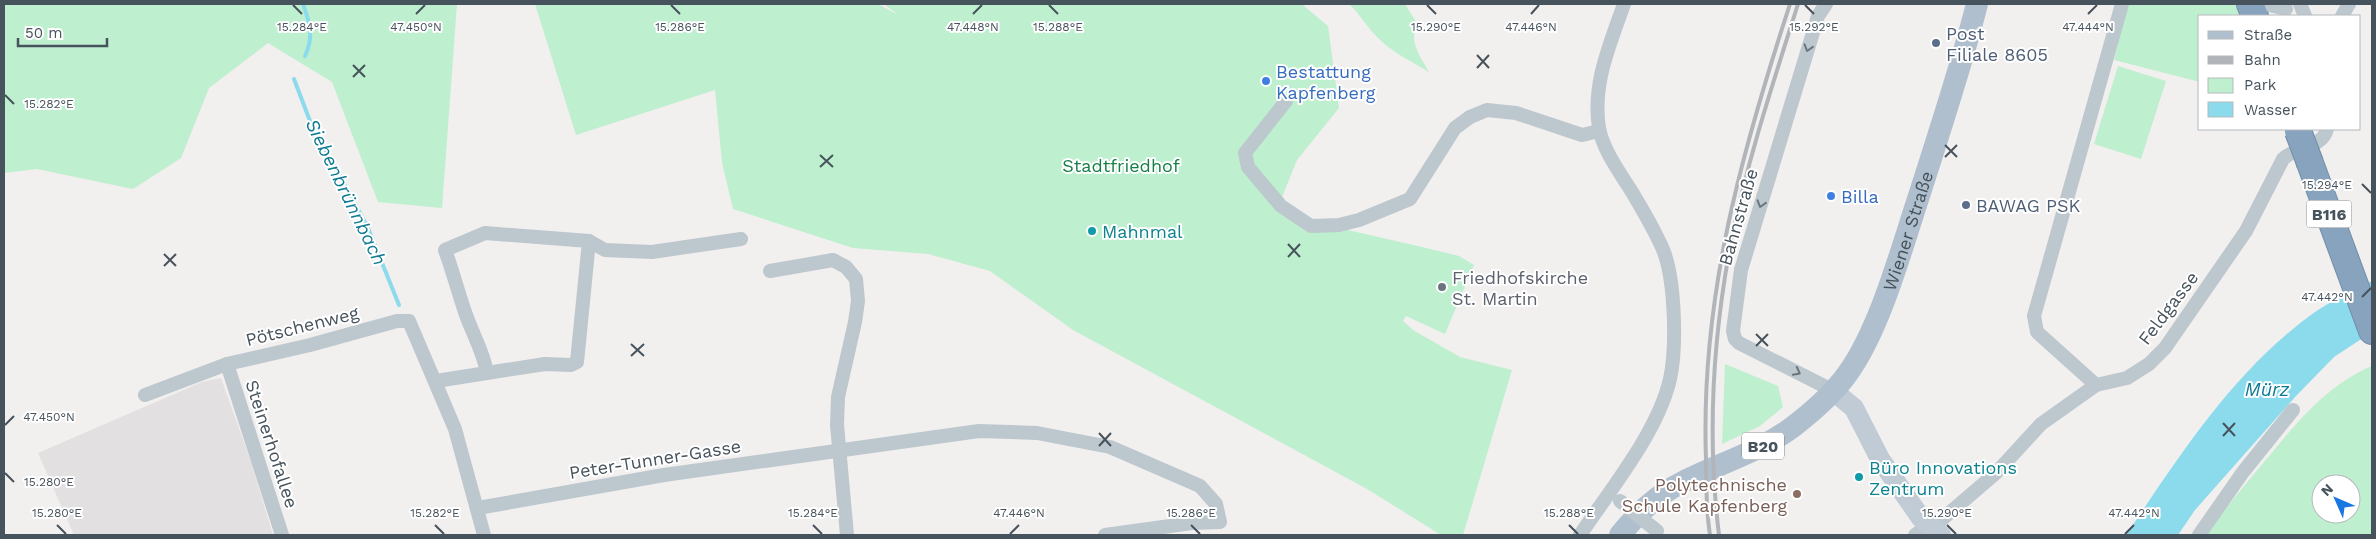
<svg xmlns="http://www.w3.org/2000/svg" width="2376" height="539" font-family="'Work Sans',sans-serif">
  <style>
    .education { fill: #e3e0e1 }
    .green { fill: #beefcf; fill-rule: evenodd }
    .water { fill: #8bdbec }
    .lines { fill: none; stroke-linecap: round; stroke-linejoin: round }
    .stream { stroke: #8bdbec; stroke-width: 4 }
    .highway-casing { stroke: #728ea9; stroke-width: 28 }
    .street { stroke: #bdc7ce; stroke-width: 14 }
    .secondary { stroke: #c0cbd6; stroke-width: 20 }
    .primary { stroke: #afbfce; stroke-width: 22 }
    .highway { stroke: #87a3be; stroke-width: 26 }
    .rail { stroke: #b1b5b9; stroke-width: 4 }
    .highway-bridge-casing { stroke: #728ea9; stroke-width: 28; stroke-linecap: butt }
    .street-bridge { stroke: #bdc7ce; stroke-width: 14 }
    .highway-bridge { stroke: #87a3be; stroke-width: 26 }
    .oneway { stroke: #6a767e }
    .ticks { fill: none; stroke: #47535c; stroke-width: 2 }
    .service-dot { fill: #5c6f8a; stroke: #fff; stroke-width: 2 }
    .shop-dot { fill: #3f7fe0; stroke: #fff; stroke-width: 2 }
    .culture-dot { fill: #0f9aa8; stroke: #fff; stroke-width: 2 }
    .worship-dot { fill: #6b7280; stroke: #fff; stroke-width: 2 }
    .education-dot { fill: #8d6e63; stroke: #fff; stroke-width: 2 }
    .labels { text-anchor: middle; dominant-baseline: central; stroke-width: 4; stroke-linejoin: round; paint-order: stroke }
    .shield { fill: #fff; stroke: #7e878d; stroke-width: 1 }
    .shield-label { font-size: 16px; font-weight: bold; fill: #47535c }
    .service-label { font-size: 18px; fill: #4e5e75; stroke: #fff; text-anchor: start }
    .shop-label { font-size: 18px; fill: #366cbe; stroke: #fff; text-anchor: start }
    .park-label { font-size: 18px; fill: #177e47; stroke: #fff }
    .street-label { font-size: 18px; fill: #47535c; stroke: #fff }
    .culture-label { font-size: 18px; fill: #0d838f; stroke: #fff; text-anchor: start }
    .worship-label { font-size: 18px; fill: #5b616d; stroke: #fff; text-anchor: start }
    .education-label { font-size: 18px; fill: #785e54; stroke: #fff; text-anchor: end }
    .water-label { font-size: 19px; font-style: italic; fill: #0e7b93; stroke: #fff }
    .ticks-label { font-size: 12px; text-anchor: middle; fill: #47535c; stroke: #fff; stroke-width: 4; stroke-linejoin: round; paint-order: stroke }
  </style>
  <rect width="100%" height="100%" fill="#f2efef"/>
  <path class="education" d="M 221,378 L 251,462 L 273,535 L 74,535 L 38,453 L 202,382 Z"/>
  <g class="green">
    <path d="M 4,4 L 457,4 L 442,208 L 378,202 L 332,82 L 268,43 L 209,88 L 181,158 L 133,189 L 37,169 L 4,173 Z"/>
    <path d="M 535,4 L 878,4 L 898,15 L 884,4 L 1305,4 L 1304,6 L 1328,26 L 1339,108 L 1297,160 L 1278,207 L 1327,231 L 1348,230 L 1422,247 L 1459,256 L 1474,265 L 1445,334 L 1406,316 L 1403,321 L 1413,330 L 1460,357 L 1512,370 L 1463,535 L 1441,535 L 1367,489 L 1073,330 L 990,271 L 928,254 L 853,248 L 733,209 L 722,163 L 715,90 L 576,135 Z"/>
    <path d="M 1349,4 L 1405,4 L 1418,25 C 1407,40 1422,59 1429,72 C 1411,61 1391,52 1377,37 C 1366,26 1360,14 1349,4 Z"/>
    <path d="M 2128,4 L 2239,4 L 2243,16 L 2200,16 L 2200,82 L 2114,60 Z"/>
    <path d="M 2118,66 L 2166,81 L 2141,159 L 2094,144 Z"/>
    <path d="M 1725,364 L 1778,386 L 1783,407 L 1760,426 L 1722,444 Z"/>
    <path d="M 2372,366 L 2372,535 L 2207,535 C 2224,509 2244,486 2264,462 C 2295,425 2326,385 2372,366 ZM 2321,484 L 2351,484 L 2351,514 L 2321,514 Z"/>
  </g>
  <path class="water" d="M 2372,281 L 2372,332 L 2334,357 L 2296,396 L 2195,510 L 2178,535 L 2126,535 C 2181,454 2234,370 2315,312 C 2332,300 2354,291 2372,281 Z"/>
  <g class="lines">
    <g class="stream">
      <path d="M 303,4 C 310,23 314,37 305,56"/>
      <path d="M 294,79 L 310,121 L 368,228 L 399,305"/>
    </g>
    <defs>
      <g id="highway">
        <path d="M 2250,4 L 2255,16"/>
        <path d="M 2310,163 L 2372,331"/>
      </g>
    </defs>
    <use href="#highway" class="highway-casing"/>
    <g class="street">
      <path d="M 1826,4 L 1818,16 L 1741,270 L 1733,331 L 1735,339 L 1739,343 L 1832,390"/>
      <path d="M 2265,4 L 2286,9"/>
      <path d="M 2300,4 L 2305,16"/>
      <path d="M 2342,16 L 2349,4"/>
      <path d="M 1286,101 L 1245,153 L 1248,167 L 1281,206 L 1311,226 L 1339,225 L 1359,220 L 1410,199 L 1455,128 L 1470,117 L 1487,110 L 1516,113 L 1582,135 L 1599,131"/>
      <path d="M 770,271 L 833,260 L 846,267 L 856,279 L 858,301 L 855,322 L 838,397 L 837,425 L 847,535"/>
      <path d="M 227,364 L 282,535"/>
      <path d="M 487,373 C 483,349 470,330 463,306 C 457,288 452,269 445,250 L 485,233 L 589,241 L 605,250 L 652,252 L 741,239"/>
      <path d="M 436,381 L 545,364 L 571,365 L 577,362 L 589,241"/>
      <path d="M 2096,385 L 2037,332 L 2034,316 L 2122,4"/>
      <path d="M 145,395 L 227,364 L 310,345 L 397,321 L 409,321 L 455,429 L 484,535"/>
      <path d="M 478,508 L 664,475 L 979,431 L 1037,433 L 1110,447 L 1200,486 L 1216,504 L 1220,522 L 1192,523 L 1105,535"/>
      <path d="M 1580,535 C 1610,490 1658,432 1670,379 C 1677,347 1675,282 1664,252 C 1655,230 1643,211 1632,192 C 1620,173 1603,150 1599,128 C 1592,84 1610,44 1624,4"/>
      <path d="M 1915,535 L 1928,526 L 1940,521 L 1996,473 L 2041,424 L 2096,385 L 2127,378 L 2149,364 L 2165,348 L 2246,231 L 2283,159 C 2296,146 2322,149 2327,129"/>
      <path d="M 2199,535 L 2243,472 L 2293,410"/>
    </g>
    <path class="secondary" d="M 1832,390 L 1854,408 L 1880,459 L 1921,518 L 1941,535"/>
    <path class="primary" id="s1" d="M 1620,535 C 1637,514 1658,494 1683,482 C 1720,463 1760,452 1794,426 C 1812,412 1834,393 1848,373 C 1879,330 1900,254 1917,202 C 1938,136 1960,71 1977,4"/>
    <use href="#highway" class="highway"/>
    <g class="rail">
      <path d="M 1710,535 C 1706,510 1706,485 1706,460 C 1700,300 1741,154 1790,4"/>
      <path d="M 1719,535 C 1707,437 1713,334 1732,237 C 1748,158 1774,80 1798,4"/>
    </g>
    <defs>
      <path id="highway-bridge" d="M 2298,131 L 2310,163"/>
    </defs>
    <use href="#highway-bridge" class="highway-bridge-casing"/>
    <path class="street-bridge" d="M 1620,501 L 1657,531"/>
    <use href="#highway-bridge" class="highway-bridge"/>
  </g>
  <defs><path id="oneway-chevron" d="M-2-3.5L2.5 0L-2 3.5" fill="none" stroke-width="1.6" stroke-linecap="round" stroke-linejoin="round" transform="scale(1.25)"/></defs>
  <g class="oneway">
    <use href="#oneway-chevron" transform="translate(1808 48) rotate(107)"/>
    <use href="#oneway-chevron" transform="translate(1761 204) rotate(107)"/>
    <use href="#oneway-chevron" transform="translate(1797 372) rotate(27)"/>
  </g>
  <path class="ticks" d="M 293,5 L 302,14M 671,5 L 680,14M 1049,5 L 1058,14M 1427,5 L 1436,14M 1805,5 L 1814,14M 416,14 L 425,5M 973,14 L 982,5M 1531,14 L 1539,5M 2088,14 L 2097,5M 1477,55 L 1489,68M 353,65 L 365,77M 1477,68 L 1489,55M 353,77 L 365,65M 5,95 L 14,104M 1945,145 L 1957,157M 820,155 L 833,167M 1945,157 L 1957,145M 820,167 L 833,155M 2362,184 L 2371,193M 1288,244 L 1300,257M 164,254 L 176,266M 1288,257 L 1300,244M 164,266 L 176,254M 2362,297 L 2371,288M 1756,334 L 1768,346M 631,344 L 644,356M 1756,346 L 1768,334M 631,356 L 644,344M 2223,423 L 2235,436M 5,425 L 14,416M 1099,433 L 1111,446M 2223,436 L 2235,423M 1099,446 L 1111,433M 5,473 L 14,482M 57,525 L 66,534M 435,525 L 444,534M 813,525 L 822,534M 1191,525 L 1200,534M 1569,525 L 1578,534M 1947,525 L 1956,534M 1010,534 L 1019,525M 2125,534 L 2134,525"/>
  <g class="service-dot">
    <circle cx="1936" cy="43" r="5"/>
    <circle cx="1966" cy="205" r="5"/>
  </g>
  <g class="shop-dot">
    <circle cx="1266" cy="81" r="5"/>
    <circle cx="1831" cy="196" r="5"/>
  </g>
  <g class="culture-dot">
    <circle cx="1092" cy="231" r="5"/>
    <circle cx="1859" cy="477" r="5"/>
  </g>
  <circle class="worship-dot" cx="1442" cy="287" r="5"/>
  <circle class="education-dot" cx="1797" cy="494" r="5"/>
  <g class="labels">
    <g class="shield">
      <rect x="2306.5" y="200.5" width="45" height="27" rx="4"/>
      <rect x="1742" y="432.5" width="42" height="27" rx="4"/>
    </g>
    <g class="shield-label">
      <text x="2329" y="214">B116</text>
      <text x="1763" y="446">B20</text>
    </g>
    <g class="service-label">
      <text x="1946" y="33">Post<tspan x="1946" dy="21">Filiale 8605</tspan></text>
      <text x="1976" y="205">BAWAG PSK</text>
    </g>
    <g class="shop-label">
      <text x="1276" y="71">Bestattung<tspan x="1276" dy="21">Kapfenberg</tspan></text>
      <text x="1841" y="196">Billa</text>
    </g>
    <g class="park-label">
      <text x="1121" y="165">Stadtfriedhof</text>
    </g>
    <g class="street-label">
      <text transform="translate(1738 217) rotate(-74)">Bahnstraße</text>
      <text stroke="none"><textPath href="#s1" startOffset="438">Wiener Straße</textPath></text>
      <text transform="translate(2168 308) rotate(-53)">Feldgasse</text>
      <text transform="translate(302 326) rotate(-14)">Pötschenweg</text>
      <text transform="translate(272 444) rotate(72)">Steinerhofallee</text>
      <text transform="translate(655 459) rotate(-9)">Peter-Tunner-Gasse</text>
    </g>
    <g class="culture-label">
      <text x="1102" y="231">Mahnmal</text>
      <text x="1869" y="467">Büro Innovations<tspan x="1869" dy="21">Zentrum</tspan></text>
    </g>
    <g class="worship-label">
      <text x="1452" y="277">Friedhofskirche<tspan x="1452" dy="21">St. Martin</tspan></text>
    </g>
    <g class="education-label">
      <text x="1787" y="484">Polytechnische<tspan x="1787" dy="21">Schule Kapfenberg</tspan></text>
    </g>
    <g class="water-label">
      <text transform="translate(346 192) rotate(64)">Siebenbrünnbach</text>
      <text x="2267" y="389">Mürz</text>
    </g>
  </g>
  <g class="ticks-label">
    <text x="302" y="31">15.284°E</text>
    <text x="416" y="31">47.450°N</text>
    <text x="680" y="31">15.286°E</text>
    <text x="1058" y="31">15.288°E</text>
    <text x="1436" y="31">15.290°E</text>
    <text x="1814" y="31">15.292°E</text>
    <text x="2088" y="31">47.444°N</text>
    <text x="973" y="31">47.448°N</text>
    <text x="1531" y="31">47.446°N</text>
    <text x="49" y="108">15.282°E</text>
    <text x="2327" y="189">15.294°E</text>
    <text x="2327" y="301">47.442°N</text>
    <text x="49" y="421">47.450°N</text>
    <text x="49" y="486">15.280°E</text>
    <text x="57" y="517">15.280°E</text>
    <text x="435" y="517">15.282°E</text>
    <text x="813" y="517">15.284°E</text>
    <text x="1019" y="517">47.446°N</text>
    <text x="1191" y="517">15.286°E</text>
    <text x="1569" y="517">15.288°E</text>
    <text x="1947" y="517">15.290°E</text>
    <text x="2134" y="517">47.442°N</text>
  </g>
  <rect width="2376" height="539" fill="none" stroke="#47535c" stroke-width="10"/>
  <rect x="2198" y="15" width="162" height="115" fill="#ffffff" stroke="#b5babe"/>
  <rect x="2208" y="31" width="25" height="8" fill="#afbfce" stroke="#b5babe"/>
  <text x="2244" y="40" font-size="15" fill="#47535c">Straße</text>
  <rect x="2208" y="56" width="25" height="8" fill="#b1b5b9" stroke="#b5babe"/>
  <text x="2244" y="65" font-size="15" fill="#47535c">Bahn</text>
  <rect x="2208" y="78" width="25" height="15" fill="#beefcf" stroke="#b5babe"/>
  <text x="2244" y="90" font-size="15" fill="#47535c">Park</text>
  <rect x="2208" y="102" width="25" height="15" fill="#8bdbec" stroke="#b5babe"/>
  <text x="2244" y="115" font-size="15" fill="#47535c">Wasser</text>
  <g transform="translate(2336 499) rotate(315)"><circle r="24" fill="#ffffff" stroke="#b5babe"/>
  <path d="M0-4L9 19L0 12L-9 19Z" fill="#1a77e1"/>
  <text y="-8" font-size="14" font-weight="bold" text-anchor="middle" fill="#47535c">N</text>
  </g>
  <path d="M18 38v8h89v-8" fill="none" stroke="#47535c" stroke-width="2.5"/>
  <text x="25" y="38" font-size="15" fill="#47535c" stroke="#ffffff" stroke-width="4" paint-order="stroke">50 m</text>
</svg>
